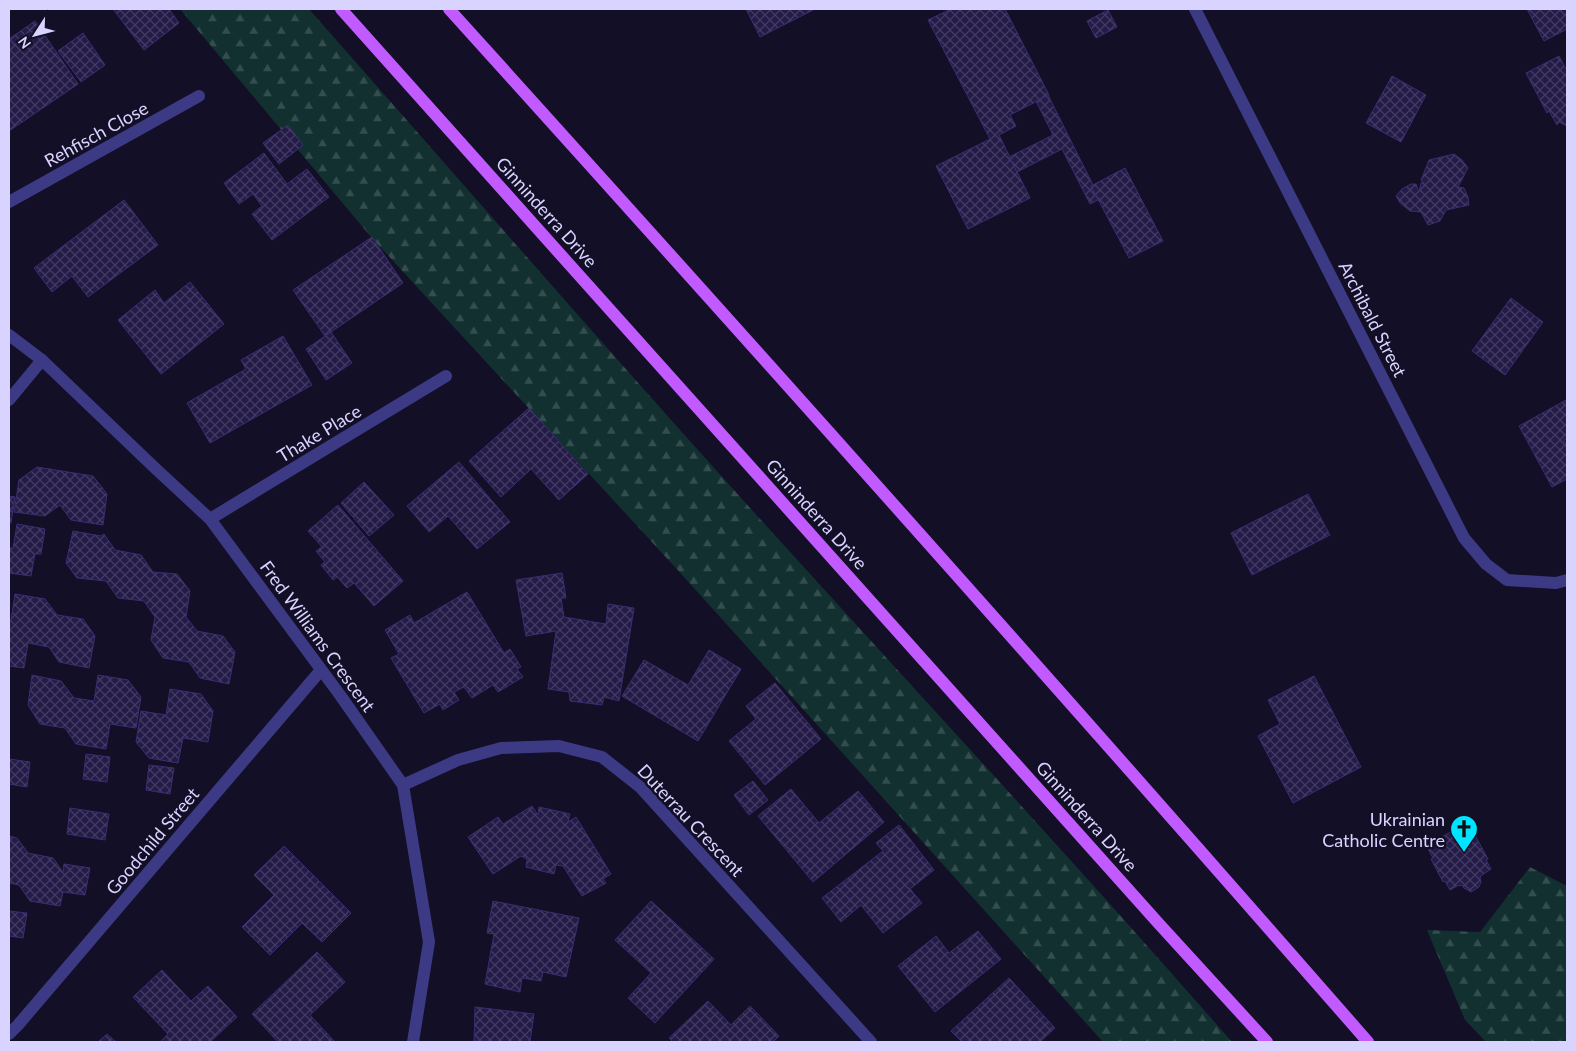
<svg xmlns="http://www.w3.org/2000/svg" width="1576" height="1051" font-family="Lato,sans-serif">
  <style>
    .forest { fill: url(#forest-firs) }
    .building { fill: url(#building-cross-hatch); stroke: #3b2d73 }
    .lines { fill: none; stroke-linecap: round; stroke-linejoin: round }
    .minor { stroke: #3d3a85; stroke-width: 12 }
    .major { stroke: #c25bff; stroke-width: 12 }
    .labels { text-anchor: middle; dominant-baseline: central; stroke-width: 5; stroke-linejoin: round; paint-order: stroke }
    .street-label { font-size: 18px; fill: #d9d4ff; stroke: #130f26 }
    .poi-label { font-size: 18px; fill: #d9d4ff; stroke: #130f26; text-anchor: end }
  </style>
  <defs>
    <pattern id="forest-firs" width="22" height="20" patternUnits="userSpaceOnUse" patternTransform="scale(1.25)"><rect width="22" height="20" fill="#12302f"/><path d="M5 1l3.5 6h-7zM16 11l3.5 6h-7z" fill="#344d4e"/></pattern>
    <pattern id="building-cross-hatch" width="8" height="8" patternUnits="userSpaceOnUse" patternTransform="scale(1.25)"><rect width="8" height="8" fill="#241b47"/><path d="M0 0l8 8M0 8l8-8" fill="none" stroke="#433b63"/></pattern>
  </defs>
  <rect width="100%" height="100%" fill="#130f26"/>
  <g class="forest">
    <path d="M 180,9 L 309,9 C 450,169 590,330 733,489 C 899,673 1069,855 1232,1042 L 1103,1042 L 674,566 L 371,237 Z"/>
    <path d="M 1530,867 L 1567,886 L 1567,1042 L 1486,1042 L 1465,1020 L 1427,930 L 1480,932 Z"/>
  </g>
  <g class="building">
    <path d="M 113,9 L 169,9 L 179,23 L 144,50 Z"/>
    <path d="M 746,9 L 815,9 L 760,37 Z"/>
    <path d="M 948,9 L 1005,9 L 1049,95 L 1010,115 L 1016,126 L 999,135 L 1030,198 L 968,229 L 936,166 L 990,139 L 928,20 L 949,10 Z"/>
    <path d="M 1527,9 L 1567,9 L 1567,29 L 1544,41 Z"/>
    <path d="M 1108,10 L 1117,27 L 1096,38 L 1087,21 Z"/>
    <path d="M 35,21 L 78,84 L 9,131 L 9,39 Z"/>
    <path d="M 83,33 L 105,65 L 81,82 L 58,51 Z"/>
    <path d="M 1559,56 L 1567,71 L 1567,126 L 1559,122 L 1557,125 L 1549,111 L 1547,113 L 1526,73 Z"/>
    <path d="M 1392,76 L 1426,95 L 1401,142 L 1366,123 Z"/>
    <path d="M 1048,95 L 1093,185 L 1091,186 L 1098,200 L 1090,204 L 1062,149 L 1017,172 L 1009,157 L 1053,135 L 1036,101 Z"/>
    <path d="M 288,125 L 303,145 L 279,164 L 263,143 Z"/>
    <path d="M 264,153 L 287,184 L 307,169 L 329,197 L 272,240 L 252,214 L 262,206 L 253,194 L 239,204 L 224,183 Z"/>
    <path d="M 1454,154 L 1462,160 L 1468,168 L 1458,187 L 1464,188 L 1468,197 L 1469,205 L 1446,210 L 1440,221 L 1428,225 L 1421,212 L 1410,211 L 1400,203 L 1396,196 L 1402,189 L 1411,184 L 1416,184 L 1419,192 L 1421,183 L 1423,183 L 1421,180 L 1429,160 Z"/>
    <path d="M 1125,168 L 1163,241 L 1129,258 L 1091,186 Z"/>
    <path d="M 124,200 L 158,245 L 88,297 L 72,276 L 52,292 L 34,268 Z"/>
    <path d="M 372,237 L 403,283 L 325,336 L 293,290 Z"/>
    <path d="M 190,282 L 224,324 L 161,374 L 118,320 L 155,290 L 164,303 Z"/>
    <path d="M 1511,298 L 1543,322 L 1505,375 L 1472,351 Z"/>
    <path d="M 331,332 L 352,363 L 326,380 L 306,349 Z"/>
    <path d="M 283,336 L 312,385 L 210,443 L 187,403 L 246,369 L 241,360 Z"/>
    <path d="M 1566,400 L 1567,439 L 1564,440 L 1567,446 L 1567,479 L 1552,487 L 1519,426 Z"/>
    <path d="M 529,408 L 588,474 L 559,500 L 531,469 L 501,497 L 469,461 Z"/>
    <path d="M 459,462 L 510,522 L 477,549 L 448,516 L 429,532 L 407,506 Z"/>
    <path d="M 37,467 L 93,476 L 107,494 L 103,525 L 71,520 L 60,505 L 45,516 L 14,512 L 19,480 Z"/>
    <path d="M 364,482 L 394,515 L 369,536 L 341,503 Z"/>
    <path d="M 1308,494 L 1330,535 L 1252,575 L 1231,533 Z"/>
    <path d="M 9,496 L 15,497 L 11,523 L 9,523 Z"/>
    <path d="M 338,505 L 403,581 L 374,606 L 354,583 L 347,588 L 337,577 L 333,580 L 321,565 L 325,562 L 316,551 L 322,547 L 308,531 Z"/>
    <path d="M 17,524 L 45,529 L 41,554 L 35,554 L 31,576 L 9,573 L 9,548 L 13,548 Z"/>
    <path d="M 73,531 L 101,536 L 104,534 L 115,550 L 141,555 L 153,572 L 177,574 L 190,591 L 186,617 L 197,631 L 223,636 L 235,652 L 229,684 L 200,678 L 189,662 L 163,658 L 151,640 L 155,617 L 144,601 L 118,598 L 106,581 L 77,578 L 66,563 Z"/>
    <path d="M 562,573 L 566,598 L 561,598 L 564,617 L 606,624 L 608,604 L 634,608 L 619,701 L 604,697 L 602,705 L 570,701 L 569,692 L 548,689 L 556,631 L 526,636 L 516,580 Z"/>
    <path d="M 467,592 L 504,653 L 510,649 L 521,667 L 517,669 L 523,677 L 498,692 L 493,685 L 472,698 L 464,687 L 454,692 L 459,700 L 443,710 L 440,704 L 424,713 L 391,658 L 399,654 L 385,630 L 410,615 L 414,623 Z"/>
    <path d="M 15,594 L 45,599 L 57,615 L 83,619 L 95,636 L 89,668 L 59,662 L 49,647 L 28,643 L 24,668 L 9,666 L 9,619 L 11,620 Z"/>
    <path d="M 709,650 L 741,669 L 698,741 L 622,696 L 644,660 L 688,685 Z"/>
    <path d="M 32,675 L 61,681 L 74,698 L 94,701 L 98,675 L 128,680 L 141,697 L 136,728 L 110,724 L 106,749 L 76,744 L 65,728 L 40,724 L 28,705 Z"/>
    <path d="M 1314,676 L 1361,767 L 1293,803 L 1258,736 L 1280,724 L 1268,700 Z"/>
    <path d="M 775,683 L 821,739 L 765,785 L 729,741 L 756,719 L 746,706 Z"/>
    <path d="M 170,689 L 201,694 L 213,711 L 208,742 L 183,738 L 178,763 L 149,758 L 136,742 L 141,711 L 166,715 Z"/>
    <path d="M 86,754 L 110,757 L 107,782 L 83,779 Z"/>
    <path d="M 9,759 L 30,762 L 27,787 L 9,784 Z"/>
    <path d="M 149,765 L 174,768 L 170,794 L 146,790 Z"/>
    <path d="M 753,781 L 768,800 L 749,815 L 734,795 Z"/>
    <path d="M 791,789 L 819,823 L 858,791 L 884,822 L 813,882 L 758,816 Z"/>
    <path d="M 532,806 L 538,815 L 539,807 L 570,814 L 568,822 L 576,817 L 611,874 L 603,879 L 606,883 L 582,896 L 563,866 L 556,865 L 554,874 L 526,867 L 527,859 L 521,856 L 493,874 L 468,837 L 498,817 L 503,824 Z"/>
    <path d="M 70,808 L 109,814 L 105,840 L 67,834 Z"/>
    <path d="M 899,825 L 934,870 L 910,889 L 922,903 L 883,933 L 861,905 L 841,922 L 822,898 L 883,851 L 876,843 Z"/>
    <path d="M 1458,828 L 1460,833 L 1469,829 L 1474,838 L 1476,837 L 1488,859 L 1486,860 L 1491,869 L 1482,875 L 1480,877 L 1481,882 L 1479,887 L 1471,892 L 1464,888 L 1462,885 L 1460,886 L 1459,885 L 1450,890 L 1445,881 L 1443,882 L 1431,859 L 1433,858 L 1428,849 L 1438,844 L 1436,840 Z"/>
    <path d="M 9,836 L 17,838 L 28,853 L 53,858 L 63,872 L 64,864 L 90,868 L 85,895 L 63,892 L 60,906 L 30,901 L 19,885 L 9,883 Z"/>
    <path d="M 284,846 L 351,913 L 322,942 L 302,923 L 270,955 L 242,927 L 274,895 L 254,875 Z"/>
    <path d="M 493,901 L 579,918 L 566,977 L 543,972 L 541,981 L 522,978 L 520,992 L 485,984 L 494,934 L 487,933 Z"/>
    <path d="M 651,901 L 714,959 L 655,1023 L 628,998 L 651,973 L 615,940 Z"/>
    <path d="M 9,911 L 27,913 L 23,938 L 9,936 Z"/>
    <path d="M 978,931 L 1001,959 L 935,1012 L 898,966 L 936,936 L 949,953 Z"/>
    <path d="M 317,952 L 345,982 L 310,1015 L 335,1042 L 278,1042 L 252,1014 Z"/>
    <path d="M 162,970 L 191,1001 L 208,986 L 237,1017 L 210,1042 L 160,1042 L 168,1034 L 133,997 Z"/>
    <path d="M 1009,978 L 1055,1028 L 1040,1042 L 962,1042 L 951,1031 Z"/>
    <path d="M 708,1001 L 731,1025 L 750,1006 L 779,1036 L 773,1042 L 673,1042 L 669,1038 Z"/>
    <path d="M 475,1007 L 534,1014 L 530,1042 L 474,1041 Z"/>
    <path d="M 107,1034 L 116,1042 L 98,1042 Z"/>
  </g>
  <g class="lines">
    <g class="minor">
      <path d="M 1195,9 L 1464,538 L 1486,564 L 1507,580 L 1556,583 L 1567,580"/>
      <path d="M 9,202 L 199,96"/>
      <path d="M 9,335 L 42,360 L 156,469 L 210,519 L 340,695 L 403,785 L 429,942 L 413,1042"/>
      <path d="M 9,400 L 42,360"/>
      <path d="M 210,519 L 446,376"/>
      <path d="M 403,785 L 458,760 L 501,748 L 559,746 L 602,757 L 640,787 L 871,1042"/>
      <path d="M 9,1034 L 18,1025 L 321,670"/>
    </g>
    <g class="major">
      <path d="M 341,9 L 1160,925 L 1267,1042"/>
      <path d="M 449,9 C 758,351 1065,695 1368,1042"/>
    </g>
  </g>
  <defs>
    <symbol id="church-pin" viewBox="-11 -11 22 30"><path d="M0 17L-7.5 6A9.5 9.5 0 1 1 7.5 6Z" fill="#00e5ff" stroke="#130f26"/><path d="M-1.2-6h2.4v3.5h3.3v2.4h-3.3V6h-2.4V-.1h-3.3v-2.4h3.3Z" fill="#111"/></symbol>
  </defs>
  <g fill-rule="evenodd">
    <use href="#church-pin" x="1448" y="813" width="32" height="43"/>
  </g>
  <g class="labels">
    <g class="street-label">
      <text transform="translate(96 134) rotate(-29)">Rehfisch Close</text>
      <text transform="translate(547 212) rotate(48)">Ginninderra Drive</text>
      <text transform="translate(1373 319) rotate(63)">Archibald Street</text>
      <text transform="translate(319 433) rotate(-31)">Thake Place</text>
      <text transform="translate(817 514) rotate(48)">Ginninderra Drive</text>
      <text transform="translate(318 636) rotate(54)">Fred Williams Crescent</text>
      <text transform="translate(1087 816) rotate(48)">Ginninderra Drive</text>
      <text transform="translate(691 820) rotate(47)">Duterrau Crescent</text>
      <text transform="translate(152 841) rotate(-50)">Goodchild Street</text>
    </g>
    <g class="poi-label">
      <text x="1445" y="819">Ukrainian<tspan x="1445" dy="21">Catholic Centre</tspan></text>
    </g>
  </g>
  <rect width="1576" height="1051" fill="none" stroke="#d9d4ff" stroke-width="20"/>
  <g transform="translate(35 35) rotate(234)" stroke="#130f26" stroke-width="4" paint-order="stroke">
  <path d="M0-4L9 19L0 12L-9 19Z" fill="#d9d4ff"/>
  <text y="-8" font-size="14" font-weight="bold" text-anchor="middle" fill="#d9d4ff">N</text>
  </g>
</svg>
